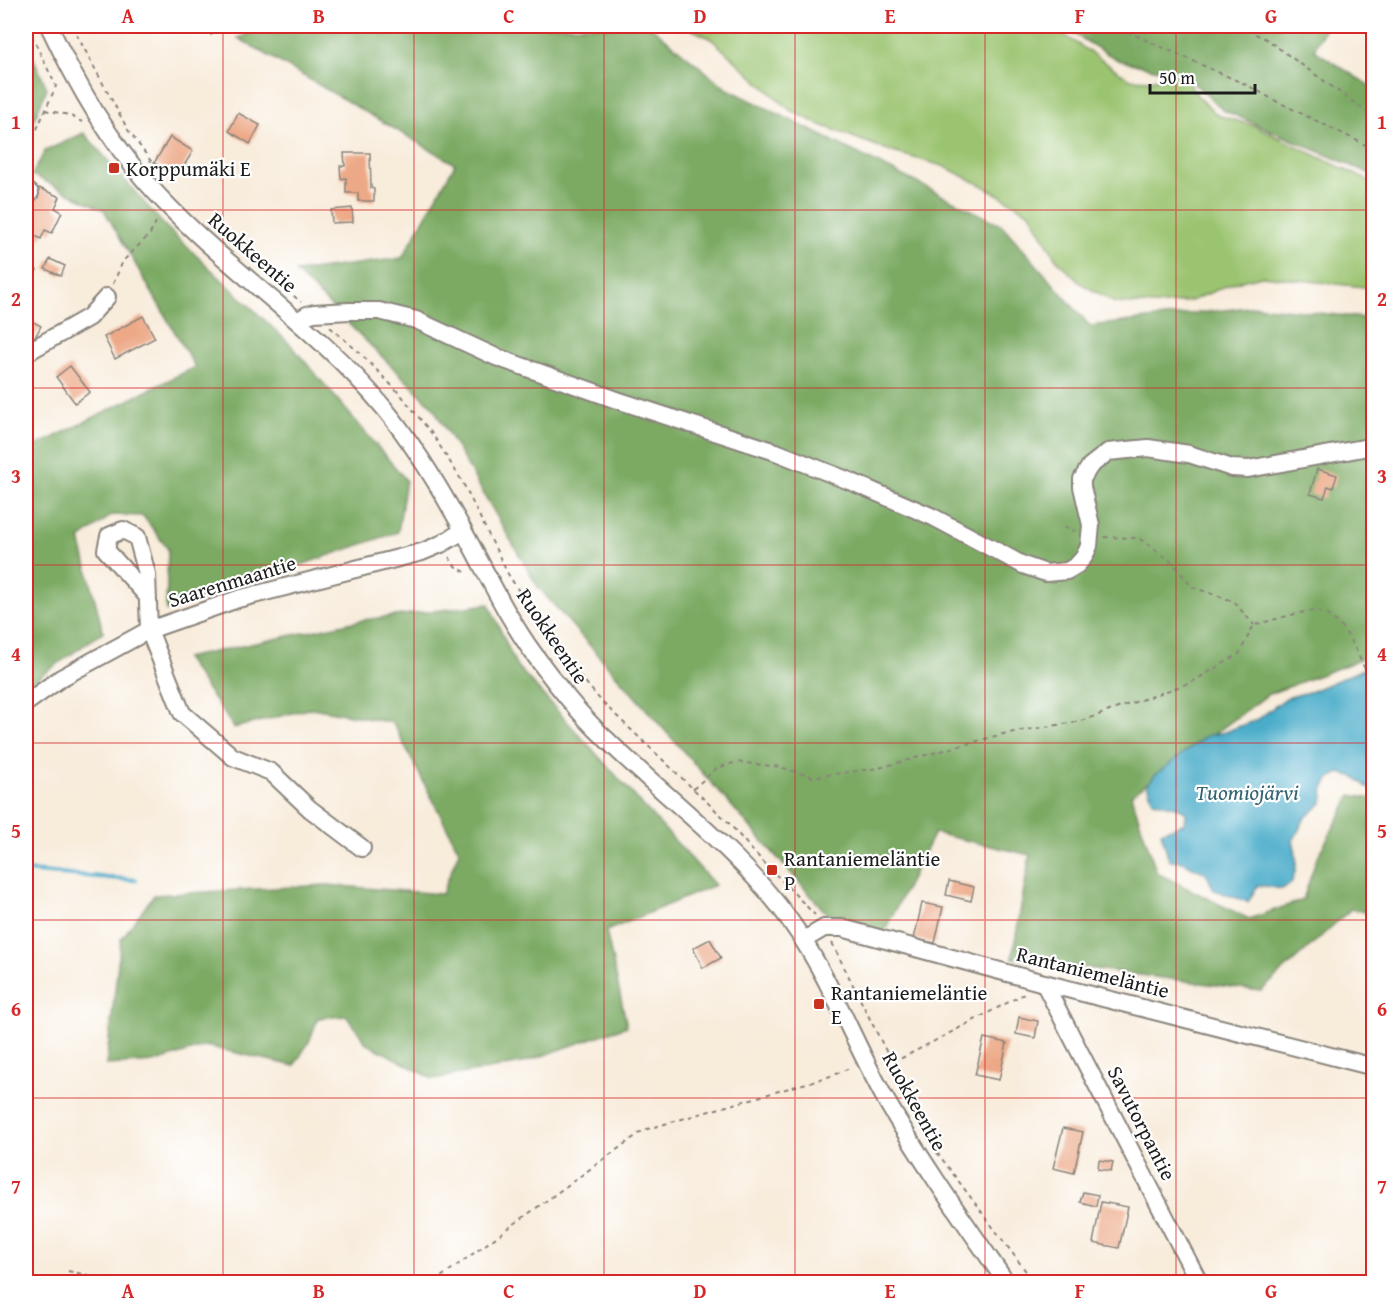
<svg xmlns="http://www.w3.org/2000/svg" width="1399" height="1308" font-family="'Gentium Book Plus',serif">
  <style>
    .green { fill: #9bc471; stroke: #5c7046; stroke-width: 1.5 }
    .forest { fill: #7caa63; stroke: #4c6340; stroke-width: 1.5 }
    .water { fill: #49acc9; stroke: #326472; stroke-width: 1.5 }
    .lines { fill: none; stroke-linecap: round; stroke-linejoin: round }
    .stream { stroke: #49acc9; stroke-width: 4.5 }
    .building { fill: #eda987 }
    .minor-casing { stroke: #8a847c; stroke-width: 20 }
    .path { stroke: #8a847c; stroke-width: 2; stroke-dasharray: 4.5 4.5; stroke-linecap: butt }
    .minor { stroke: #fff; stroke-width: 16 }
    .grid { fill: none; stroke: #d62828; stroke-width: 1.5; stroke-opacity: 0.55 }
    .poi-dot { fill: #c8321e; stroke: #fff; stroke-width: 2 }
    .labels { text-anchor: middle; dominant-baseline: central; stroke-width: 4.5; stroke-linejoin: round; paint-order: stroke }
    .poi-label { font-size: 21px; fill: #1c1c1c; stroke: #fff; text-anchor: start }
    .street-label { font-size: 21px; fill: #1c1c1c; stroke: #fff }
    .water-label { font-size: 22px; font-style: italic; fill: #326472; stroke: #fff }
    .neatline { fill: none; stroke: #d62828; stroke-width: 2 }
    .grid-label { font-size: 20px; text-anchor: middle; font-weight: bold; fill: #d62828 }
  </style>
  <rect width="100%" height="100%" fill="#fff"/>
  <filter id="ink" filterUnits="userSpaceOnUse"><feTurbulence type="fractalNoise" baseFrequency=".0167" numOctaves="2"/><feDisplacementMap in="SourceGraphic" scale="12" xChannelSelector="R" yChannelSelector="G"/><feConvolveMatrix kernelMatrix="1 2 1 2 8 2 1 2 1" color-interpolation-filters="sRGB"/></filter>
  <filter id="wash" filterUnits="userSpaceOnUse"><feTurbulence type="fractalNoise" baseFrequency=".008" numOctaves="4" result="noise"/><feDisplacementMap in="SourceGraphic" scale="24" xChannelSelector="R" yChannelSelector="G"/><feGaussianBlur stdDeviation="1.35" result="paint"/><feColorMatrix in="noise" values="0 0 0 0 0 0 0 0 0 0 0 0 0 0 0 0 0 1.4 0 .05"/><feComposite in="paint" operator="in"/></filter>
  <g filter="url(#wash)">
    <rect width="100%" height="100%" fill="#f8ecdb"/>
    <path class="green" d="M 684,26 L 1051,26 L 1130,79 L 1151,80 L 1166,75 L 1188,82 L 1197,95 L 1217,115 L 1255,126 L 1373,183 L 1373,288 L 1262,276 L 1233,283 L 1191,301 L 1156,305 L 1115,303 L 1080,283 L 1056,259 L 1030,213 L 987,188 L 943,166 L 893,152 L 818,124 L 790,110 L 710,38 Z"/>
    <g class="forest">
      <path d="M 265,26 L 650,26 L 726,88 L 1002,225 L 1090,326 L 1257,306 L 1373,319 L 1373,655 L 1269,694 L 1131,795 L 1157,873 L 1249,919 L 1303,900 L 1316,860 L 1351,795 L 1373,799 L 1373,914 L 1351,909 L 1261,991 L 1012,958 L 1030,855 L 934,833 L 883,934 L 836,924 L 538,587 L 433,407 L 296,272 L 402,258 L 455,164 L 238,38 Z"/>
      <path d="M 1060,26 L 1326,26 L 1314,50 L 1373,88 L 1373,175 L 1223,110 L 1187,77 L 1118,60 Z"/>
      <path d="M 26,42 L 47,88 L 26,140 Z"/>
      <path d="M 84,133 L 163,224 L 290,344 L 406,480 L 398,532 L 166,611 L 168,549 L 143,516 L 112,515 L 80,539 L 103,632 L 26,686 L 26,451 L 195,367 L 104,210 L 32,175 L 45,151 Z"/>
      <path d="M 489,604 L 516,665 L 715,885 L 606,931 L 627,1026 L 522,1063 L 433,1079 L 366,1043 L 347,1016 L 318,1018 L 309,1042 L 294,1066 L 206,1046 L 156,1062 L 106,1065 L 121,939 L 154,895 L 327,885 L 442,894 L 459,851 L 393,723 L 312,708 L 234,728 L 185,658 L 363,620 Z"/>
    </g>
    <path class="water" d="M 1373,665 L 1373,790 L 1368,788 L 1355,777 L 1340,773 L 1330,778 L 1324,788 L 1322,803 L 1305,818 L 1293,841 C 1298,855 1297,870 1291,884 L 1282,889 L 1258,885 L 1248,902 L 1214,890 L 1206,873 L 1180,861 L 1169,860 L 1161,832 L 1185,823 L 1186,813 L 1182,809 L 1153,801 L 1147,785 L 1155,775 L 1206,736 L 1225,732 L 1258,719 L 1286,698 L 1312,691 Z"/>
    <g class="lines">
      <path class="stream" d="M 26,871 L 136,880"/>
    </g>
    <g id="blocks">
      <g class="building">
        <path d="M 205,26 L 228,26 L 211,35 Z"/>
        <path d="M 238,113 L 260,125 L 250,144 L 229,131 Z"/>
        <path d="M 170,137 L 193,151 L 177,177 L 154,163 Z"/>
        <path d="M 344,153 L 370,153 L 371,188 L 374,189 L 374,201 L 358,201 L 358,193 L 346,193 L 346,178 L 341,179 L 340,166 L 345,166 Z"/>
        <path d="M 39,188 L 60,197 L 55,208 L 62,212 L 52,233 L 45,230 L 41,239 L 26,231 L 26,217 Z"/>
        <path d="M 352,208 L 353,222 L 332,223 L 331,210 Z"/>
        <path d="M 50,259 L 65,266 L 61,276 L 45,269 Z"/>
        <path d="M 26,264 L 37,270 L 26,291 Z"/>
        <path d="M 143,316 L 155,338 L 115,359 L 104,337 Z"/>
        <path d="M 26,318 L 41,326 L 35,337 L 26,331 Z"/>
        <path d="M 70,366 L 90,392 L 75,403 L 56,377 Z"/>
        <path d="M 1317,469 L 1337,475 L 1333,488 L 1328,486 L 1324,498 L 1310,494 Z"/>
        <path d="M 949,881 L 974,887 L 971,901 L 946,895 Z"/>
        <path d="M 922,903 L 943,907 L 935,943 L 914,939 Z"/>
        <path d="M 710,939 L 721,958 L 703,968 L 693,948 Z"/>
        <path d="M 1019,1017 L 1038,1021 L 1035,1038 L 1016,1034 Z"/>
        <path d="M 984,1038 L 1007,1043 L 999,1080 L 975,1075 Z"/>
        <path d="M 1063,1128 L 1083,1132 L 1074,1173 L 1053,1168 Z"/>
        <path d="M 1099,1160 L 1113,1162 L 1111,1171 L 1098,1169 Z"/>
        <path d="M 1083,1192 L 1098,1195 L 1096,1206 L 1080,1202 Z"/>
        <path d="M 1101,1202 L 1128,1207 L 1119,1248 L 1093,1243 Z"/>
      </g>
    </g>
  </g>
  <g filter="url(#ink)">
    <use href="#blocks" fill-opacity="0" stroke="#8a847c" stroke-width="1.5"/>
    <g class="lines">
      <defs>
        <g id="minor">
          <path d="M 49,26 C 75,81 105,135 146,182 C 218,264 314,323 384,408 C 417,448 445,496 470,543 C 490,580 509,620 534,654 C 556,684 578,713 606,739 C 663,795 729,843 779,906 C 826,965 850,1036 887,1102 C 923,1164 965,1223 1006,1282"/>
          <path d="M 26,191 L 30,193"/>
          <path d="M 298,321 L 307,315 L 314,313 L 350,311 L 379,311 L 416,320 L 496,357 L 617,400 L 776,452 L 852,482 L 933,517 L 1023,565 L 1046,573 L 1067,571 L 1077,565 L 1084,557 L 1089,546 L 1091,525 L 1082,487 L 1082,479 L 1090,466 L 1108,452 L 1148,448 L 1189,454 L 1232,468 L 1248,469 L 1374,446"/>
          <path d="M 26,353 L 89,317 L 107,297"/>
          <path d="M 148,597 L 106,550 L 109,536 L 123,530 L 137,537 L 147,574 L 149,630 L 182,713 L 233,757 L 271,772 L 310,809 L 362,848"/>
          <path d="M 26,703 L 61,678 L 149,630 L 238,599 L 422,552 L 441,544 L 463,531"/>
          <path d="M 804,940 L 824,928 L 842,928 L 1044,983 L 1374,1067"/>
          <path d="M 1044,983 L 1199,1282"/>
        </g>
      </defs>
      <use href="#minor" class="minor-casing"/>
      <g class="path">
        <path d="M 72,26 L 128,130 L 156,168"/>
        <path d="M 1239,26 L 1266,39 L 1374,117"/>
        <path d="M 1119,28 L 1249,86 L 1274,100 L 1374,149"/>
        <path d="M 45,110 L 69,115 L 82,122"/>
        <path d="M 26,154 L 56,86 L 27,26"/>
        <path d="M 113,284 L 123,261 L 150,234 L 158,218"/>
        <path d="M 280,284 L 301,302"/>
        <path d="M 330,327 L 361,354 L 401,395 L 433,435 L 462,481 L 508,574 L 544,630 L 571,665 L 602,702 L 728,822 L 751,849 L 815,915"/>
        <path d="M 1064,527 L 1075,531"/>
        <path d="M 1104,537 L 1139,538 L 1173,563 L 1192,587 L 1233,601 L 1254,625"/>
        <path d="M 449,557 L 455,566 L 467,573"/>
        <path d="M 693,789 L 717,768 L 737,762 L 780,767 L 813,777 L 879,768 L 1003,734 L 1081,721 L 1192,682 L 1239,654 L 1254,625 C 1266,622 1306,610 1314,611 C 1342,614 1354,647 1365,669"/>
        <path d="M 832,943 L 936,1151 L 1034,1282"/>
        <path d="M 883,1060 L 902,1058 L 1024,994"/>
        <path d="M 68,1271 L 117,1281 L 144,1277"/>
        <path d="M 434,1282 L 644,1130 L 831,1076 L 852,1067"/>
      </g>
      <use href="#minor" class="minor"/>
    </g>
  </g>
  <path class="grid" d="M 223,26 L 223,1282M 414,26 L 414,1282M 604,26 L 604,1282M 795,26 L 795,1282M 985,26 L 985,1282M 1176,26 L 1176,1282M 26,210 L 1374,210M 26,388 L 1374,388M 26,565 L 1374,565M 26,743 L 1374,743M 26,920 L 1374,920M 26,1098 L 1374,1098"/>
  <g class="poi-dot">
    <rect x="108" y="162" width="12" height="12" rx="3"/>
    <rect x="766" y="864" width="12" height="12" rx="3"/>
    <rect x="813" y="998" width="12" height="12" rx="3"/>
  </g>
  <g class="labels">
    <g class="poi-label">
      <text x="126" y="168">Korppumäki E</text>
      <text x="784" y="858">Rantaniemeläntie<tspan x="784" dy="24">P</tspan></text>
      <text x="831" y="992">Rantaniemeläntie<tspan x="831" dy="24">E</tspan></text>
    </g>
    <g class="street-label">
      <text transform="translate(253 252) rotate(41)">Ruokkeentie</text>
      <text transform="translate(232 581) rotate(-17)">Saarenmaantie</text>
      <text transform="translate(553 636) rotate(56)">Ruokkeentie</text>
      <text transform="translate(1093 972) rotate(14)">Rantaniemeläntie</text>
      <text transform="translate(915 1101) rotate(61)">Ruokkeentie</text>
      <text transform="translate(1142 1123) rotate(63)">Savutorpantie</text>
    </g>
    <g class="water-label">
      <text x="1247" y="792">Tuomiojärvi</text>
    </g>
  </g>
  <rect width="1399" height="1308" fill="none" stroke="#fff" stroke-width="66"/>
  <path d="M1150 84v9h105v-9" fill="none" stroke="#1c1c1c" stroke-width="3"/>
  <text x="1159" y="84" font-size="18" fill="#1c1c1c" stroke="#ffffff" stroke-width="4.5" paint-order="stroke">50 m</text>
  <rect x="33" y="33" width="1333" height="1242" class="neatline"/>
  <g class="grid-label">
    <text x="128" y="23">A</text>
    <text x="319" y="23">B</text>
    <text x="509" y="23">C</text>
    <text x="700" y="23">D</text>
    <text x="890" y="23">E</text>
    <text x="1080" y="23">F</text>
    <text x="1271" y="23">G</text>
    <text x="16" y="129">1</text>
    <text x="1382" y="129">1</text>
    <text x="16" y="306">2</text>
    <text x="1382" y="306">2</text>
    <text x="16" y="483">3</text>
    <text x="1382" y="483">3</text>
    <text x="16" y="661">4</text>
    <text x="1382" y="661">4</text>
    <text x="16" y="838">5</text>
    <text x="1382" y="838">5</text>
    <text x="16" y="1016">6</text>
    <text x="1382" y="1016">6</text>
    <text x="16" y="1193">7</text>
    <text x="1382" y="1193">7</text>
    <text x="128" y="1298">A</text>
    <text x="319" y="1298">B</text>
    <text x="509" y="1298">C</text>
    <text x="700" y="1298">D</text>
    <text x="890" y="1298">E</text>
    <text x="1080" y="1298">F</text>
    <text x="1271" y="1298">G</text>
  </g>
</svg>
